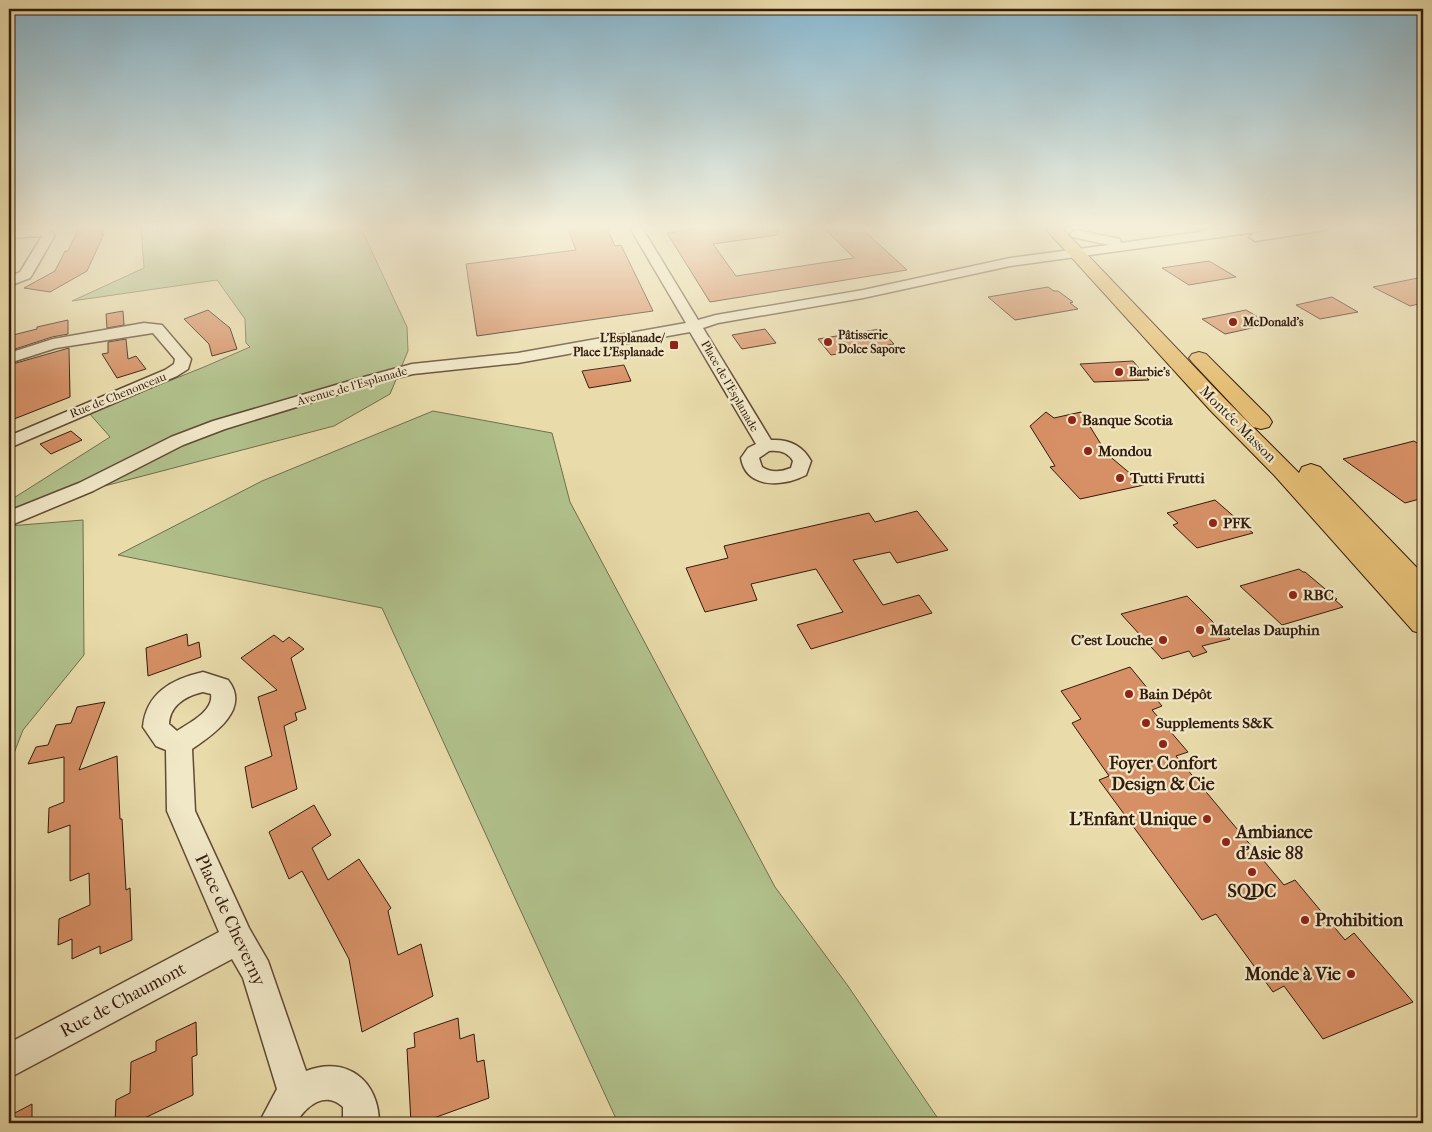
<svg xmlns="http://www.w3.org/2000/svg" width="1432" height="1132" font-family="'IM FELL French Canon',serif">
  <style>
    .green { fill: #b1c18c; stroke: #726e4c }
    .building { fill: #d79066; stroke: #321a0d }
    .lines { fill: none; stroke-linecap: round; stroke-linejoin: round }
    .minor-casing { stroke: #604a34; stroke-width: 3 }
    .major-casing { stroke: #321a0d; stroke-width: 2 }
    .minor { fill: #f1e8c8; fill-rule: evenodd }
    .major { fill: #e4be75; fill-rule: evenodd }
    .poi-dot { fill: #8f2418; stroke: #f1e8c8; stroke-width: 2 }
    .labels { text-anchor: middle; dominant-baseline: central; stroke-width: 4.5; stroke-linejoin: round; paint-order: stroke }
    .far-poi-label { font-size: 12px; font-weight: bold; fill: #321a0d; stroke: #f1e8c8; text-anchor: start }
    .far-street-label { font-size: 12px; fill: #321a0d; stroke: #f1e8c8 }
    .poi-label { font-size: 15px; font-weight: bold; fill: #321a0d; stroke: #f1e8c8; text-anchor: start }
    .street-label { font-size: 15px; fill: #321a0d; stroke: #f1e8c8 }
    .near-poi-label { font-size: 18px; font-weight: bold; fill: #321a0d; stroke: #f1e8c8 }
    .near-street-label { font-size: 18px; fill: #321a0d; stroke: #f1e8c8 }
  </style>
  <rect width="100%" height="100%" fill="#e9dbaa"/>
  <filter id="stains"><feTurbulence type="fractalNoise" baseFrequency=".004" numOctaves="4"/><feColorMatrix values="0 0 0 0 .2 0 0 0 0 .09 0 0 0 0 .02 0 0 0 .5 -.17"/></filter>
  <radialGradient id="worn" r=".72"><stop offset=".6" stop-color="#630" stop-opacity="0"/><stop offset="1" stop-color="#630" stop-opacity=".3"/></radialGradient>
  <g class="green">
    <path d="M 141,226 L 360,226 L 407,327 L 408,351 L 390,394 L 334,426 L 9,511 L 9,501 L 110,437 L 89,413 L 204,367 L 250,347 L 246,343 L 245,319 L 217,280 L 72,301 L 144,268 Z"/>
    <path d="M 433,411 L 552,433 L 570,502 L 775,887 L 848,986 L 941,1123 L 618,1123 L 382,608 L 118,555 L 262,481 Z"/>
    <path d="M 83,520 L 84,655 L 23,730 L 9,766 L 9,526 Z"/>
  </g>
  <g class="building">
    <path d="M 80,226 L 105,226 L 101,235 L 104,234 L 87,271 L 50,292 L 24,288 L 55,271 L 65,251 L 68,251 Z"/>
    <path d="M 567,226 L 606,226 L 615,246 L 621,245 L 653,311 L 477,336 L 466,264 L 576,250 Z"/>
    <path d="M 717,226 L 778,226 L 778,235 L 713,244 L 736,276 L 854,258 L 822,226 L 859,226 L 907,270 L 710,302 L 667,233 Z"/>
    <path d="M 1209,261 L 1236,277 L 1189,285 L 1162,268 Z"/>
    <path d="M 1423,277 L 1423,303 L 1410,306 L 1373,287 Z"/>
    <path d="M 1048,287 L 1054,291 L 1058,291 L 1073,302 L 1070,303 L 1078,309 L 1015,320 L 988,297 Z"/>
    <path d="M 1332,297 L 1358,312 L 1320,319 L 1296,305 Z"/>
    <path d="M 208,310 L 230,328 L 237,349 L 212,356 L 209,344 L 184,319 Z"/>
    <path d="M 1246,310 L 1270,324 L 1225,334 L 1202,319 Z"/>
    <path d="M 123,311 L 124,325 L 107,328 L 106,314 Z"/>
    <path d="M 68,320 L 68,334 L 52,337 L 9,351 L 9,336 L 37,329 L 37,327 Z"/>
    <path d="M 765,329 L 776,343 L 742,349 L 732,335 Z"/>
    <path d="M 880,329 L 894,344 L 831,355 L 818,339 Z"/>
    <path d="M 126,339 L 128,359 L 136,356 L 146,369 L 117,378 L 102,354 L 108,353 L 108,342 Z"/>
    <path d="M 69,348 L 70,397 L 9,421 L 9,365 Z"/>
    <path d="M 1133,361 L 1149,380 L 1094,382 L 1080,364 Z"/>
    <path d="M 624,365 L 631,381 L 589,388 L 582,371 Z"/>
    <path d="M 1046,412 L 1054,418 L 1081,412 L 1107,454 L 1144,485 L 1080,499 L 1050,467 L 1055,466 L 1030,426 Z"/>
    <path d="M 71,431 L 82,440 L 51,454 L 40,444 Z"/>
    <path d="M 1414,441 L 1423,447 L 1423,498 L 1405,503 L 1343,459 Z"/>
    <path d="M 1215,500 L 1253,533 L 1197,548 L 1173,525 L 1178,523 L 1167,513 Z"/>
    <path d="M 917,511 L 948,550 L 897,563 L 890,552 L 853,560 L 883,605 L 919,595 L 932,613 L 811,649 L 797,625 L 843,612 L 816,569 L 751,584 L 757,600 L 705,612 L 686,568 L 728,558 L 724,546 L 869,513 L 875,522 Z"/>
    <path d="M 1299,569 L 1303,572 L 1305,572 L 1337,599 L 1335,600 L 1343,607 L 1282,625 L 1240,586 Z"/>
    <path d="M 1187,596 L 1230,639 L 1202,646 L 1207,652 L 1193,657 L 1189,651 L 1162,659 L 1121,614 Z"/>
    <path d="M 187,634 L 188,646 L 199,642 L 201,657 L 148,676 L 146,648 Z"/>
    <path d="M 274,635 L 283,642 L 289,637 L 304,649 L 291,658 L 306,709 L 295,713 L 297,720 L 284,726 L 297,789 L 252,808 L 245,767 L 272,756 L 258,697 L 277,690 L 241,658 Z"/>
    <path d="M 1130,667 L 1162,706 L 1152,710 L 1188,752 L 1176,756 L 1284,885 L 1295,880 L 1345,940 L 1354,933 L 1413,1002 L 1323,1039 L 1284,986 L 1273,992 L 1216,914 L 1202,920 L 1099,780 L 1109,776 L 1072,723 L 1081,719 L 1061,691 Z"/>
    <path d="M 105,702 L 79,770 L 117,756 L 120,819 L 122,819 L 126,890 L 130,888 L 132,940 L 100,954 L 100,946 L 72,959 L 72,939 L 58,945 L 59,919 L 90,905 L 89,873 L 70,881 L 70,825 L 48,833 L 49,808 L 64,802 L 64,757 L 28,764 L 36,747 L 48,745 L 56,725 L 71,723 L 77,707 Z"/>
    <path d="M 314,805 L 331,835 L 312,848 L 328,880 L 359,859 L 391,908 L 388,911 L 398,955 L 421,944 L 433,996 L 362,1032 L 349,959 L 302,871 L 289,879 L 269,832 Z"/>
    <path d="M 458,1018 L 460,1039 L 474,1034 L 477,1062 L 484,1060 L 489,1098 L 420,1123 L 411,1123 L 407,1049 L 415,1047 L 414,1033 Z"/>
    <path d="M 196,1022 L 197,1055 L 192,1057 L 193,1095 L 134,1123 L 115,1123 L 116,1100 L 130,1093 L 131,1062 L 156,1051 L 156,1041 Z"/>
    <path d="M 32,1104 L 32,1123 L 9,1123 L 9,1116 Z"/>
  </g>
  <g class="lines">
    <defs>
      <g id="minor">
        <path d="M 629,226 L 641,226 L 698,320 L 716,315 L 863,290 L 1010,258 L 1109,245 L 1072,237 L 1070,234 L 1076,230 L 1120,239 L 1121,243 L 1241,226 L 1277,226 L 1271,230 L 1010,266 L 863,298 L 718,323 L 703,328 L 771,440 C 789,439 803,446 811,461 L 806,475 C 783,487 746,489 741,458 L 748,448 L 756,444 L 690,332 L 518,363 L 413,374 L 365,386 L 225,429 L 183,445 L 93,491 L 9,526 L 9,511 L 79,483 L 171,437 L 213,421 L 353,380 L 412,364 L 518,353 L 686,323 ZM 769,451 C 779,450 788,452 793,461 L 791,468 C 781,472 771,473 762,467 L 759,458 Z"/>
        <path d="M 1299,226 L 1332,226 L 1326,230 L 1255,241 L 1249,237 L 1255,233 Z"/>
        <path d="M 1408,226 L 1423,226 L 1423,234 Z"/>
        <path d="M 45,228 L 49,229 L 55,235 L 32,275 L 30,278 L 9,286 L 9,277 L 20,272 L 42,236 L 9,238 L 9,230 Z"/>
        <path d="M 144,323 L 162,325 L 191,359 L 188,369 L 177,376 L 9,448 L 9,436 L 165,370 L 174,364 L 175,359 L 153,333 L 56,348 L 9,363 L 9,353 L 53,339 Z"/>
        <path d="M 203,672 L 228,680 C 251,709 214,734 192,749 L 195,811 L 249,928 L 268,961 L 306,1071 C 347,1055 379,1081 379,1123 L 343,1123 L 343,1107 C 325,1090 306,1106 296,1123 L 259,1123 L 277,1089 L 243,978 L 232,959 L 9,1078 L 9,1043 L 219,932 L 167,811 L 166,750 L 156,746 L 143,727 C 146,693 172,679 203,672 ZM 203,692 L 211,694 C 214,711 189,723 177,731 L 169,724 C 170,705 186,696 203,692 Z"/>
      </g>
      <g id="major">
        <path d="M 1043,226 L 1060,226 L 1226,400 L 1299,473 L 1302,467 L 1311,464 L 1320,467 L 1423,574 L 1423,602 L 1421,602 L 1423,604 L 1423,634 L 1413,631 L 1274,475 L 1210,410 Z"/>
        <path d="M 1199,352 L 1206,354 L 1269,417 L 1272,422 L 1269,427 L 1261,429 L 1253,427 L 1192,362 L 1189,358 L 1192,354 Z"/>
      </g>
    </defs>
    <use href="#minor" class="minor-casing"/>
    <use href="#major" class="major-casing"/>
    <use href="#minor" class="minor"/>
    <use href="#major" class="major"/>
  </g>
  <linearGradient id="sky" x2="0" y2="1"><stop stop-color="#87b7d0"/><stop offset="0.59" stop-color="#f5efd9"/><stop offset="1" stop-color="#f5efd9" stop-opacity="0"/></linearGradient>
  <rect width="1432" height="385" fill="url(#sky)"/>
  <g class="poi-dot">
    <circle cx="1233" cy="322" r="5"/>
    <circle cx="828" cy="342" r="5"/>
    <rect x="669" y="340" width="10" height="10" rx="2.5"/>
    <circle cx="1119" cy="372" r="5"/>
    <circle cx="1072" cy="420" r="5"/>
    <circle cx="1088" cy="451" r="5"/>
    <circle cx="1120" cy="478" r="5"/>
    <circle cx="1213" cy="523" r="5"/>
    <circle cx="1293" cy="595" r="5"/>
    <circle cx="1200" cy="630" r="5"/>
    <circle cx="1163" cy="640" r="5"/>
    <circle cx="1129" cy="694" r="5"/>
    <circle cx="1146" cy="723" r="5"/>
    <circle cx="1163" cy="744" r="5"/>
    <circle cx="1207" cy="819" r="5"/>
    <circle cx="1226" cy="842" r="5"/>
    <circle cx="1252" cy="872" r="5"/>
    <circle cx="1305" cy="920" r="5"/>
    <circle cx="1351" cy="974" r="5"/>
  </g>
  <g class="labels">
    <g class="far-poi-label">
      <text x="1243" y="322">McDonald's</text>
      <text x="838" y="335">Pâtisserie<tspan x="838" dy="14">Dolce Sapore</tspan></text>
      <text x="664" y="338" text-anchor="end">L'Esplanade/<tspan x="664" dy="14">Place L'Esplanade</tspan></text>
      <text x="1129" y="372">Barbie's</text>
    </g>
    <g class="far-street-label">
      <text transform="translate(352 386) rotate(-16)">Avenue de l'Esplanade</text>
      <text transform="translate(730 386) rotate(60)">Place de l'Esplanade</text>
      <text transform="translate(118 395) rotate(-22)">Rue de Chenonceau</text>
    </g>
    <g class="poi-label">
      <text x="1082" y="420">Banque Scotia</text>
      <text x="1098" y="451">Mondou</text>
      <text x="1130" y="478">Tutti Frutti</text>
      <text x="1223" y="523">PFK</text>
      <text x="1303" y="595">RBC</text>
      <text x="1210" y="630">Matelas Dauphin</text>
      <text x="1153" y="640" text-anchor="end">C'est Louche</text>
      <text x="1139" y="694">Bain Dépôt</text>
      <text x="1156" y="723">Supplements S&amp;K</text>
    </g>
    <g class="street-label">
      <text transform="translate(1238 424) rotate(45)">Montée Masson</text>
    </g>
    <g class="near-poi-label">
      <text x="1163" y="763">Foyer Confort<tspan x="1163" dy="21">Design &amp; Cie</tspan></text>
      <text x="1197" y="819" text-anchor="end">L'Enfant Unique</text>
      <text x="1236" y="832" text-anchor="start">Ambiance<tspan x="1236" dy="21">d'Asie 88</tspan></text>
      <text x="1252" y="891">SQDC</text>
      <text x="1315" y="920" text-anchor="start">Prohibition</text>
      <text x="1341" y="974" text-anchor="end">Monde à Vie</text>
    </g>
    <g class="near-street-label">
      <text transform="translate(230 920) rotate(65)">Place de Cheverny</text>
      <text transform="translate(123 1000) rotate(-28)">Rue de Chaumont</text>
    </g>
  </g>
  <rect width="1432" height="1132" fill="none" stroke="#e9dbaa" stroke-width="30"/>
  <rect x="10" y="10" width="1412" height="1112" fill="none" stroke="#321a0d" stroke-width="2.5"/>
  <rect x="15" y="15" width="1402" height="1102" fill="none" stroke="#321a0d"/>
  <rect width="100%" height="100%" filter="url(#stains)"/>
  <rect width="100%" height="100%" fill="url(#worn)"/>
</svg>
